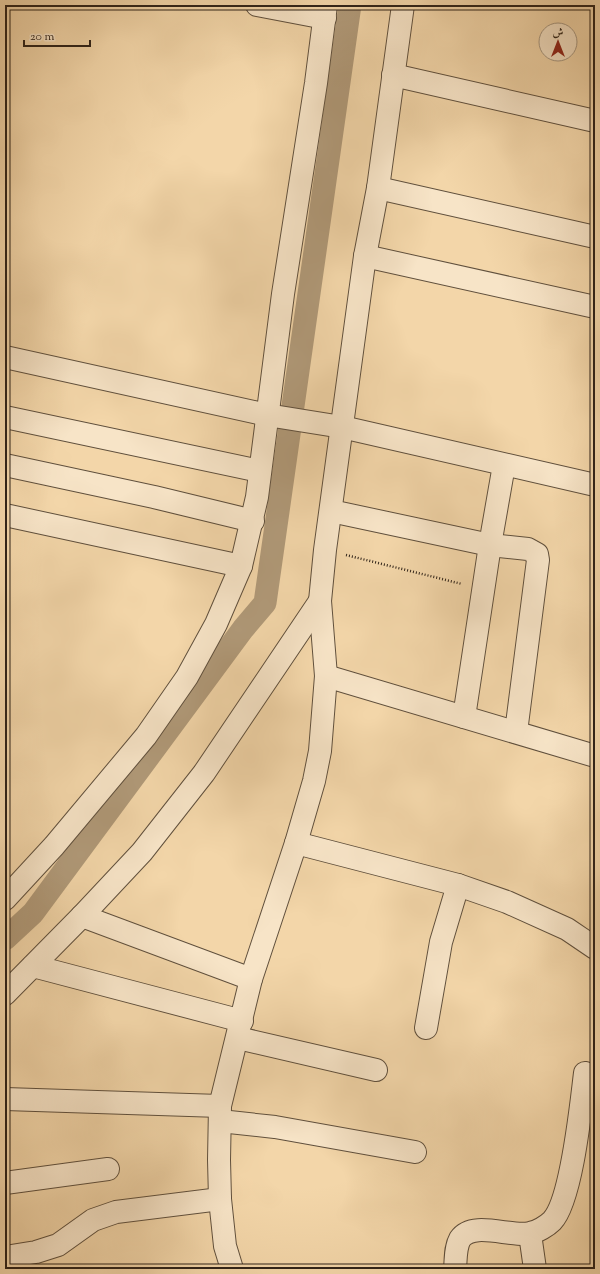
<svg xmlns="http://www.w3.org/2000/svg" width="600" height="1274" font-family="'Sorts Mill Goudy',Amiri,serif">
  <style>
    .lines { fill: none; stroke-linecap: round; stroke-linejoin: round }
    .canal { stroke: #b09978; stroke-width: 23 }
    .minor-casing { stroke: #60503d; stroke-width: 24 }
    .path { stroke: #2f2319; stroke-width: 2.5; stroke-dasharray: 1 2; stroke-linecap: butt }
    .minor { stroke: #f7e4c7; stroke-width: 22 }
  </style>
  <rect width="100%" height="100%" fill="#f3d6a9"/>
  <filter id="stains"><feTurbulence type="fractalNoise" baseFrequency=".005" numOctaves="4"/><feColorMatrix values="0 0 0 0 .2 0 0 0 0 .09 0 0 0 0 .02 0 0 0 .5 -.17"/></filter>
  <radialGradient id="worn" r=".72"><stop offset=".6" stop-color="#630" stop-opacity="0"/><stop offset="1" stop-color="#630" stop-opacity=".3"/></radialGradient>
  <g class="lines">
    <path class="canal" d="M 5,939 L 33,913 L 243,629 L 265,603 L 350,5"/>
    <defs>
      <g id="minor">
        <path d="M 257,5 L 325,18"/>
        <path d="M 393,75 L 595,121"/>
        <path d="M 378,188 L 595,237"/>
        <path d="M 365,256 L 595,307"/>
        <path d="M 5,357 L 267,415 L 342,427 L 595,485"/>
        <path d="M 5,417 L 260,471"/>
        <path d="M 5,465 L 154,497 L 253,521"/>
        <path d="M 331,511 L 490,545 L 528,549 L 537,554 L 538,560 L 516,732"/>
        <path d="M 5,515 L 241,566"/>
        <path d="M 326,676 L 595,756"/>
        <path d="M 464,717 L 490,545 L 504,465"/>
        <path d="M 296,843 L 458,885 L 507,902 L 567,929 L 595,948"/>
        <path d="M 5,899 L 54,846 L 146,736 L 187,677 L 216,624 L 241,566 L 257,497 L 283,294 L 316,83 L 326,5"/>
        <path d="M 82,916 L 251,979"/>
        <path d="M 33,966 L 242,1021"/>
        <path d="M 5,994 L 82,916 L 142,852 L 204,773 L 320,601"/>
        <path d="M 426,1028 L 441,942 L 458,885"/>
        <path d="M 238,1038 L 376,1070"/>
        <path d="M 5,1099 L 220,1106"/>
        <path d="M 220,1121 L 275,1127 L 415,1152"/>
        <path d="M 5,1183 L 108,1169"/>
        <path d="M 530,1234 L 535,1269"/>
        <path d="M 5,1257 L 36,1252 L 58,1245 L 93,1220 L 116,1212 L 220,1199"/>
        <path d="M 232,1269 L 225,1246 L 220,1199 L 219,1160 L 220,1106 L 251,979 L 296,843 L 314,781 L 320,751 L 326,676 L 320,601 L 325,550 L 365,256 L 378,188 L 403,5"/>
        <path d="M 455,1269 C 456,1259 455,1248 460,1239 C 473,1220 512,1238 530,1233 C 537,1232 547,1226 552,1221 C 572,1200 581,1105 585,1073"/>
      </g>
    </defs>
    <use href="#minor" class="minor-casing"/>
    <path class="path" d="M 346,555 L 462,584"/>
    <use href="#minor" class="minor"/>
  </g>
  <rect width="600" height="1274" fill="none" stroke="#f3d6a9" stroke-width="20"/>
  <rect x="6" y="6" width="588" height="1262" fill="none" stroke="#2f2319" stroke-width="2"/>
  <rect x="10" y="10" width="580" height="1254" fill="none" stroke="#2f2319"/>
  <g transform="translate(558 42)"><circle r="19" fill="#f7e4c7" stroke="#a79781"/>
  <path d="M0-3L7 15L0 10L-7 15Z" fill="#8f2418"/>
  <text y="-6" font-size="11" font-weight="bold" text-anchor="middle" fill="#2f2319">ش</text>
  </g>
  <path d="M24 40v6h66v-6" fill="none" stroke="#2f2319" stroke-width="2"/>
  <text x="30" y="40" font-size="12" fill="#2f2319" stroke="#f7e4c7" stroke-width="3" paint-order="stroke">20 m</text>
  <rect width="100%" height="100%" filter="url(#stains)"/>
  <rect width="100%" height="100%" fill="url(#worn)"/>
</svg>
